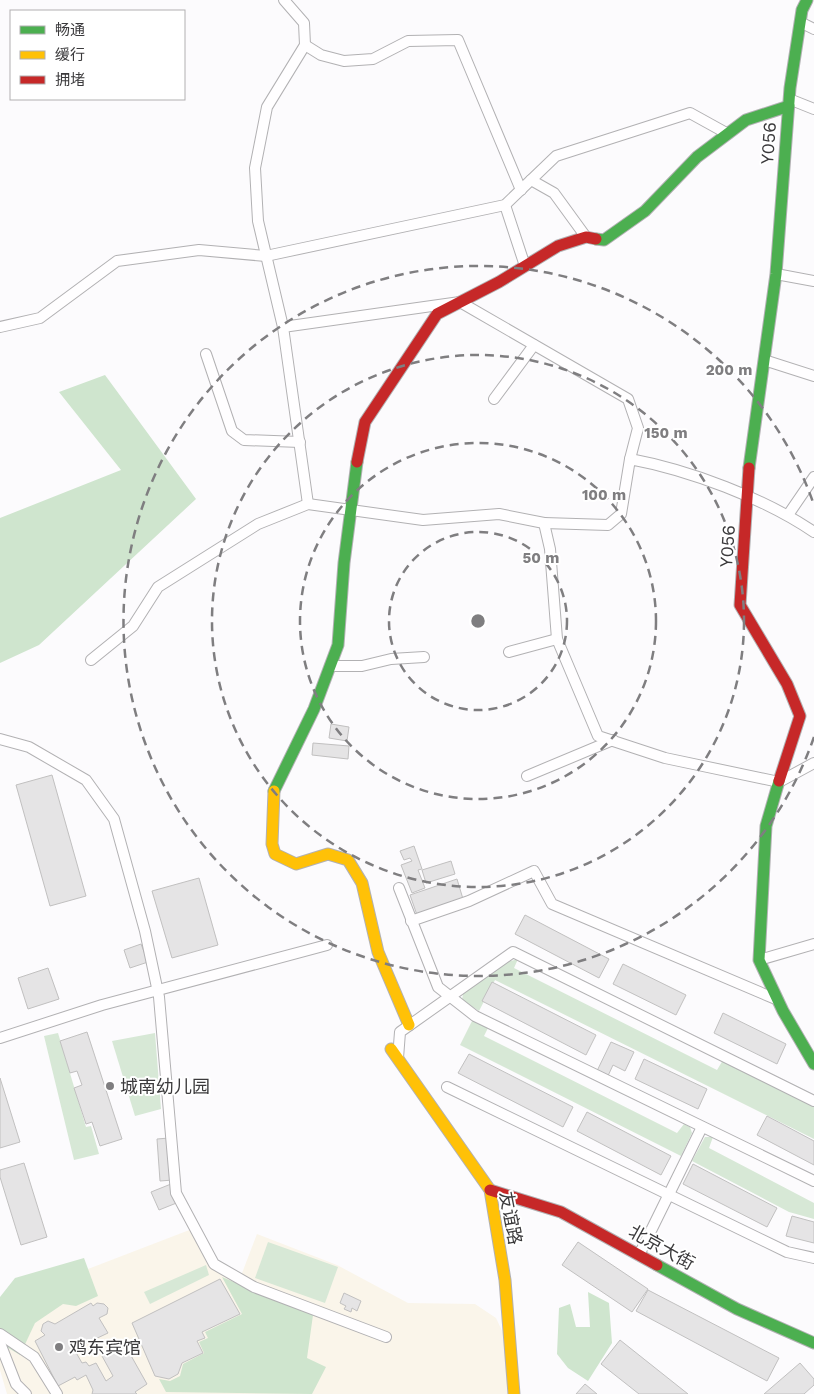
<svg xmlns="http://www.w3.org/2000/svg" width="814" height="1394" font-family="'Work Sans','Noto Sans SC',sans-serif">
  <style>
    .commercial { fill: #faf5ea }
    .green { fill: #d7e8d6 }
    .forest { fill: #cfe5ce }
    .building { fill: #e5e4e5; stroke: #c1c0c0 }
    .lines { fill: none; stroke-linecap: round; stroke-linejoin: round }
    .street-casing { stroke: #b2b1b3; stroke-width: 12 }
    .fast-casing { stroke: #b2b1b3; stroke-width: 13 }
    .slow-casing { stroke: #b2b1b3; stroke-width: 13 }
    .jam-casing { stroke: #b2b1b3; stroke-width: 13 }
    .street { stroke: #fffeff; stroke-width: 10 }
    .fast { stroke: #4caf50; stroke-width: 11 }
    .slow { stroke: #ffc107; stroke-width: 11 }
    .jam { stroke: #c62828; stroke-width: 11 }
    .ring { fill: none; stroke: #7f7e80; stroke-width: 2.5; stroke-dasharray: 9 6 }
    .poi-dot { fill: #7f7e80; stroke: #fff; stroke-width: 2 }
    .labels { text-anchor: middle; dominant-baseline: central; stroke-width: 4; stroke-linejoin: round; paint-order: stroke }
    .street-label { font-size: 18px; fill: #3b3a3c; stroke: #fff }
    .poi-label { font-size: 18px; fill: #3b3a3c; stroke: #fff; text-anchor: start }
    .centre { fill: #7f7e80; stroke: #fff; stroke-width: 2.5 }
    .ring-label { font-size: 15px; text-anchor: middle; font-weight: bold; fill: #7f7e80; stroke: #fff; stroke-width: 4; stroke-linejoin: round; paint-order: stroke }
  </style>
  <rect width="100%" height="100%" fill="#fcfbfd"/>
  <path class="commercial" d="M 192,1229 L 212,1268 L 239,1281 L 257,1234 L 337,1265 L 408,1303 L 475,1304 L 496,1318 L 504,1335 L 508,1394 L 7,1394 L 0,1370 L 0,1349 L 36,1289 Z"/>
  <g class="green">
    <path d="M 518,959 L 514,968 L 717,1070 L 723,1060 L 814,1105 L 814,1139 L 495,980 L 479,1011 L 462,1000 L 463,994 L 507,962 Z"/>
    <path d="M 473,1019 L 488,1028 L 484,1036 L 677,1133 L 684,1124 L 690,1127 L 692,1133 L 681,1156 L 460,1045 Z"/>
    <path d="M 58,1033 L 86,1127 L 91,1126 L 99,1154 L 74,1160 L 44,1036 Z"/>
    <path d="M 155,1033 L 161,1109 L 135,1116 L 112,1041 Z"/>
    <path d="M 705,1137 L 713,1137 L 709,1148 L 814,1203 L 814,1219 L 789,1212 L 692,1161 Z"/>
    <path d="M 268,1242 L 338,1267 L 325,1303 L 255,1278 Z"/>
    <path d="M 206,1265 L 209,1275 L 150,1304 L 144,1292 Z"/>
  </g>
  <g class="forest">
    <path d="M 105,375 L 196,499 L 39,645 L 0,663 L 0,518 L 121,470 L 59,392 Z"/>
    <path d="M 84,1258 L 98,1296 L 76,1306 L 63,1304 L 35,1323 L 20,1355 L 0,1343 L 0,1297 L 15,1278 Z"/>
    <path d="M 222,1277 L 313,1315 L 307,1358 L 326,1367 L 312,1394 L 166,1392 L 159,1379 L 170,1381 L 180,1376 L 183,1364 L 204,1353 L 199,1342 L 208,1338 L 205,1332 L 242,1314 Z"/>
    <path d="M 588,1292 L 609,1303 L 612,1343 L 588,1381 L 568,1368 L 557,1354 L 559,1308 L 570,1304 L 576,1327 L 590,1327 Z"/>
  </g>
  <g class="building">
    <path d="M 331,724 L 349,727 L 347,741 L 329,738 Z"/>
    <path d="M 313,743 L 349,746 L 348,759 L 312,755 Z"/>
    <path d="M 52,775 L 86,896 L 50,906 L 16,785 Z"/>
    <path d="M 414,846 L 422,869 L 418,870 L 425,888 L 412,893 L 401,865 L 412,861 L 410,858 L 404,860 L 400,851 Z"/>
    <path d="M 451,861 L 455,874 L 426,883 L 422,870 Z"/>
    <path d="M 199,878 L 218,945 L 172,958 L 152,891 Z"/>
    <path d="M 457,879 L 463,899 L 417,915 L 410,895 Z"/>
    <path d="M 525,915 L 609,959 L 599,978 L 515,934 Z"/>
    <path d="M 141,944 L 148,962 L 130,968 L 124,950 Z"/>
    <path d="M 623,964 L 686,995 L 676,1015 L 613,984 Z"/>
    <path d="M 48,968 L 59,999 L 28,1009 L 18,978 Z"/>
    <path d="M 492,982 L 596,1035 L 586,1055 L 482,1001 Z"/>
    <path d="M 723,1013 L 786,1044 L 777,1064 L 714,1033 Z"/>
    <path d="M 87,1032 L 122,1139 L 100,1146 L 92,1122 L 86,1124 L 74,1088 L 82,1085 L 77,1071 L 70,1073 L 60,1041 Z"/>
    <path d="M 611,1042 L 634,1052 L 625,1071 L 613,1065 L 607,1078 L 596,1073 Z"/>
    <path d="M 469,1054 L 573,1107 L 563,1127 L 458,1073 Z"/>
    <path d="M 644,1059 L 707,1089 L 698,1109 L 635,1079 Z"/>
    <path d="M 0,1078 L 20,1142 L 0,1148 Z"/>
    <path d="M 587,1112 L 671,1156 L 661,1175 L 577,1131 Z"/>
    <path d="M 767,1116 L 814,1141 L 814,1165 L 757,1135 Z"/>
    <path d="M 169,1138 L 173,1180 L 160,1181 L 157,1139 Z"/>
    <path d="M 24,1163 L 47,1237 L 21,1245 L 0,1177 L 0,1170 Z"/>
    <path d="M 693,1164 L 777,1208 L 767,1227 L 683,1184 Z"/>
    <path d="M 171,1184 L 179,1202 L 159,1210 L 151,1192 Z"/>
    <path d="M 792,1216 L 814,1222 L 814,1243 L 786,1236 Z"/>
    <path d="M 578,1242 L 648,1289 L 632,1312 L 562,1265 Z"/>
    <path d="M 220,1279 L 240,1314 L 202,1332 L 205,1338 L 197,1341 L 203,1353 L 182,1363 L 178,1374 L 169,1379 L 155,1376 L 132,1323 Z"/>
    <path d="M 648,1290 L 779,1358 L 767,1381 L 636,1311 Z"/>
    <path d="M 344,1293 L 361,1301 L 357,1311 L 352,1308 L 351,1312 L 344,1309 L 346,1306 L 340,1303 Z"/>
    <path d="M 91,1303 L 93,1306 L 97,1303 L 104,1304 L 108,1308 L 107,1314 L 99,1318 L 108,1333 L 74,1349 L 82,1363 L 86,1362 L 89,1366 L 96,1363 L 106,1381 L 113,1376 L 102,1356 L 125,1345 L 147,1384 L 135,1392 L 137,1394 L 92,1394 L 93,1390 L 86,1375 L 77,1380 L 75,1377 L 58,1386 L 35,1341 L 45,1335 L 41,1331 L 43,1324 L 48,1321 L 55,1324 Z"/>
    <path d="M 620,1340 L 688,1394 L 639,1394 L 601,1364 Z"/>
    <path d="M 800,1363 L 814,1379 L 814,1385 L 804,1394 L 764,1394 Z"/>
    <path d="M 585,1384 L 597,1394 L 576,1394 Z"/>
  </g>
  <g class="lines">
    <defs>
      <g id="street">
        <path d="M 284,0 L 304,23 L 305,45 L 267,107 L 255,168 L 258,221 L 283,327 L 308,504"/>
        <path d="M 800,22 L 814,29"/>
        <path d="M 305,45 L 321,55 L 344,61 L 373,59 L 408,41 L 458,40 L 521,190"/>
        <path d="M 789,99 L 814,109"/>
        <path d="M 531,180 L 554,193 L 586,237"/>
        <path d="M 505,205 L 525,266"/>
        <path d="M 776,274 L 814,281"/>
        <path d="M 0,327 L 40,318 L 117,261 L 199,250 L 266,256 L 505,205 L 556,156 L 690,113 L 728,134"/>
        <path d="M 283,327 L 460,302 L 628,399 L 638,428 L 630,459"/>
        <path d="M 206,354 L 232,431 L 244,440 L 300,442"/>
        <path d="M 764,360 L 814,376"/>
        <path d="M 494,399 L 534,345"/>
        <path d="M 788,515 L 814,477"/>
        <path d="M 544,523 L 608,525 L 621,514 L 630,459 C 689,470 764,498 814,532"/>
        <path d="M 509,652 L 557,639"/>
        <path d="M 91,660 L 133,626 L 158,587 L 258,524 L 308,504 L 423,520 L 499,514 L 544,523 L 550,549 L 557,639 L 598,736 L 665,758 L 779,782 L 814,763"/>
        <path d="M 330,666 L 362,666 L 391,659 L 424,657"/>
        <path d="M 0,739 L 29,747 L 86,780 L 114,819 L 145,931 L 159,997 L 176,1193 L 214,1264 L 254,1287 L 386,1337"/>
        <path d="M 527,776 L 613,740"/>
        <path d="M 399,888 L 438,987 L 475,1016 L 814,1181"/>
        <path d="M 411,921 L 469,901 L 534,871 L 552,904 L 778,1000"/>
        <path d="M 759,960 L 814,944"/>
        <path d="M 0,1038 L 102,1005 L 327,945"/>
        <path d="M 398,1058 L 400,1032 L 513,952 L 814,1101"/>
        <path d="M 447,1087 L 787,1252 L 814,1258"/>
        <path d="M 639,1255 L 702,1127"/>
        <path d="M 0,1334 L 34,1357 L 57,1394"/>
        <path d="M 0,1343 L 16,1384 L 26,1394"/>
      </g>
      <g id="fast">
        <path d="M 596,239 L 604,240 L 645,211 L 697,157 L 746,120 L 789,106"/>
        <path d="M 749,468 L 776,274 L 790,88 L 802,10 L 807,0"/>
        <path d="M 779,781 L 766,826 L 759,960 L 783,1011 L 814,1064"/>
        <path d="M 274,791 L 314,709 L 338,645 L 344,563 L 357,462"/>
        <path d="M 657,1265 L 737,1309 L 814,1343"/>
      </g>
      <g id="slow">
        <path d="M 274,791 L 272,844 L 275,854 L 296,864 L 328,854 L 348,860 L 362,883 L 378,952 L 409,1025"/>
        <path d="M 391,1049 L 490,1190 L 505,1280 L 514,1394"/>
      </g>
      <g id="jam">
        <path d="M 357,462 L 365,422 L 437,314 L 499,282 L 558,246 L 586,237 L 596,239"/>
        <path d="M 749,468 L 740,605 L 787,684 L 800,716 L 779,781"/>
        <path d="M 490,1190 L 561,1212 L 657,1265"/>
      </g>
    </defs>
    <use href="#street" class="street-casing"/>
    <use href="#fast" class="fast-casing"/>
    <use href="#slow" class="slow-casing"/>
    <use href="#jam" class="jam-casing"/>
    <use href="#street" class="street"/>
    <use href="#fast" class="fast"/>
    <use href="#slow" class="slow"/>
    <use href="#jam" class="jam"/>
  </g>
  <g class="ring">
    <circle cx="478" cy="621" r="89"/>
    <circle cx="478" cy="621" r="178"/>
    <circle cx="478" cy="621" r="266"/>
    <path d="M814 737A355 355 0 1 1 814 505"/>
  </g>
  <g class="poi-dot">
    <circle cx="110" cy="1086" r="5"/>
    <circle cx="59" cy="1347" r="5"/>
  </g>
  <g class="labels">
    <g class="street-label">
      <text transform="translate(768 143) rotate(-86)">Y056</text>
      <text transform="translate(727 546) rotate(-86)">Y056</text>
      <text transform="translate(511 1218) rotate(79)">友谊路</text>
      <text transform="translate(662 1247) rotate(29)">北京大街</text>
    </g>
    <g class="poi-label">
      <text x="120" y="1086">城南幼儿园</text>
      <text x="69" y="1347">鸡东宾馆</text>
    </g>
  </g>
  <circle cx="478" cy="621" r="8" class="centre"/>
  <g class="ring-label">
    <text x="729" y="375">200 m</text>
    <text x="666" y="438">150 m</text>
    <text x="604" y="500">100 m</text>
    <text x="541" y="563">50 m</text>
  </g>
  <rect x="10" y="10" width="175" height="90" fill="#ffffff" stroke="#b1b0b1"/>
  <rect x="20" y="26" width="25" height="8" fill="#4caf50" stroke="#b1b0b1"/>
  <text x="55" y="35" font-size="15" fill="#3b3a3c">畅通</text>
  <rect x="20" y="51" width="25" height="8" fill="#ffc107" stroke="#b1b0b1"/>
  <text x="55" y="60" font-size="15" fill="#3b3a3c">缓行</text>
  <rect x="20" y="76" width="25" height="8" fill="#c62828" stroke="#b1b0b1"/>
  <text x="55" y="85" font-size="15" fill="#3b3a3c">拥堵</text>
</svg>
